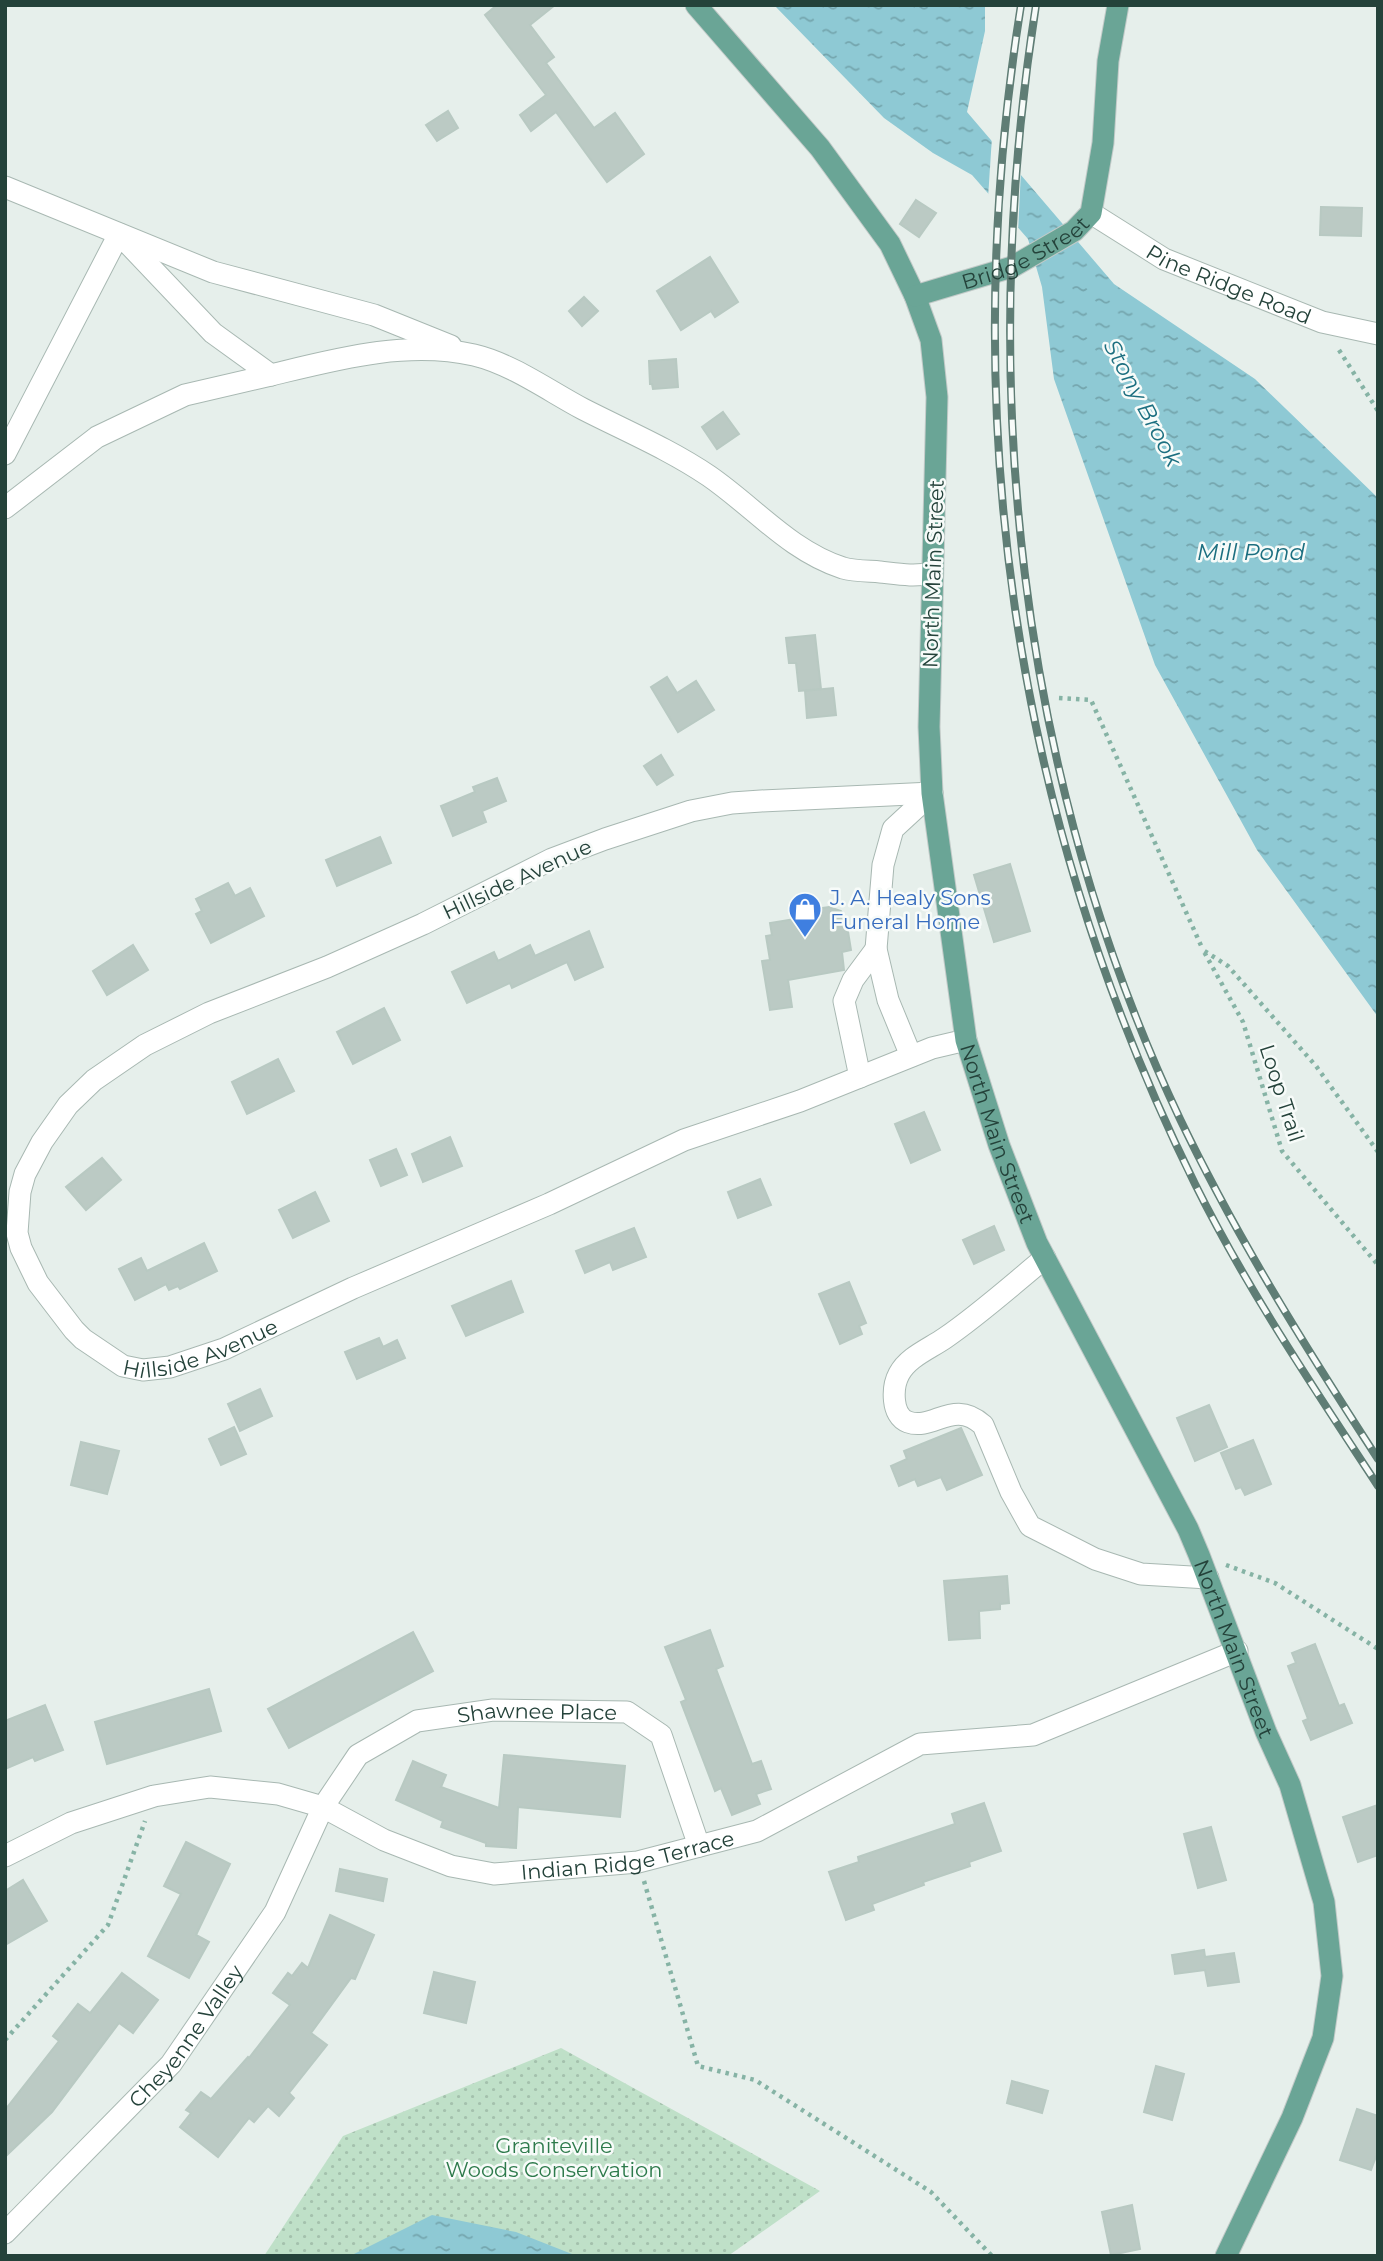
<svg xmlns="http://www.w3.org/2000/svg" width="1383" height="2261" font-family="Montserrat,sans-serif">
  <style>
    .park { fill: url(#park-dots) }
    .water { fill: url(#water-ripples) }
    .pier { fill: #e6efeb }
    .building { fill: #bbcac4; stroke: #b8c9c2; stroke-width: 2 }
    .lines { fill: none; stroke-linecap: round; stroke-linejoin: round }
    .minor-casing { stroke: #a8b8b2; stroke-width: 23 }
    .major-casing { stroke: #c2cac8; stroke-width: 23 }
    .path { stroke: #86b3a5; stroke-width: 4.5; stroke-dasharray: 3.5 5; stroke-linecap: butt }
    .minor { stroke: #fff; stroke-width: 21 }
    .major { stroke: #6aa596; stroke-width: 21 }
    .rail-casing { stroke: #5f7d75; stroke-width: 8 }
    .rail { stroke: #f7fbf9; stroke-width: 5; stroke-dasharray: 16; stroke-linecap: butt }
    .labels { text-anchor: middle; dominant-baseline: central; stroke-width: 5; stroke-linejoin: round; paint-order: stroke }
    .street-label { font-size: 21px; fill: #24423a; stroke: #f7fbf9 }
    .shop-label { font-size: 21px; fill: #366cbe; stroke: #f7fbf9; text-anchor: start }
    .park-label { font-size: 21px; fill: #2d7a4b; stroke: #f7fbf9 }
    .water-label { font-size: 23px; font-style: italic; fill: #1c6f80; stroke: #f7fbf9 }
  </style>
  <defs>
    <pattern id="park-dots" width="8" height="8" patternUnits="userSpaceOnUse" patternTransform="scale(1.75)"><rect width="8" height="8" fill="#bfe0c8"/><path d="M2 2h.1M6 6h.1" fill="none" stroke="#a4c1ad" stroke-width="1.8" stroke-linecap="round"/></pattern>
    <pattern id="water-ripples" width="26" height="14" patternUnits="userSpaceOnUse" patternTransform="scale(1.75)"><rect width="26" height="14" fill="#8ec9d4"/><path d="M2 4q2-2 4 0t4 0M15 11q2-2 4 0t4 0" fill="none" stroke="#74a5ad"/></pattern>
  </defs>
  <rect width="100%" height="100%" fill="#e6efeb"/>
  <path class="park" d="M 561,2048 L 820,2191 L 728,2256 L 264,2256 L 343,2136 Z"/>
  <g class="water">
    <path d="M 774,5 L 985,5 L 985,31 L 967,112 L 1114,284 L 1255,379 L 1378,498 L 1378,1017 L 1257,850 L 1155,665 L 1054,379 L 1042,287 L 1028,239 L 972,175 L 933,153 L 884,118 Z"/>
    <path d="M 432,2215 L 516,2232 L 577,2256 L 350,2256 Z"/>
  </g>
  <path class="pier" d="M 992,137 L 1021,170 L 1018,233 L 988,198 Z"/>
  <g class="building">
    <path d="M 497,5 L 555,5 L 530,25 L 554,57 L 546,63 L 594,128 L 615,113 L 644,154 L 607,182 L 556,112 L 531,131 L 520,115 L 546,95 L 485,15 Z"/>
    <path d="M 448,111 L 458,128 L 437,141 L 426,125 Z"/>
    <path d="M 916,200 L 936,213 L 919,237 L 900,224 Z"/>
    <path d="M 1321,207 L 1362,208 L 1361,236 L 1320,235 Z"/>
    <path d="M 710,257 L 738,302 L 715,317 L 711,311 L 681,330 L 657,291 Z"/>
    <path d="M 584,297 L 598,311 L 582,326 L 569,311 Z"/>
    <path d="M 676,359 L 678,387 L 653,389 L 652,384 L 650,384 L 649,361 Z"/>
    <path d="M 723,412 L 739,434 L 717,449 L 702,427 Z"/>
    <path d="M 815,635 L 821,689 L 799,691 L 796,663 L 789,663 L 786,638 Z"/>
    <path d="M 667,677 L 677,693 L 696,681 L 714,710 L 678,732 L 651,687 Z"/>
    <path d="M 833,688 L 836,715 L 807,718 L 805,691 Z"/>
    <path d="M 661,755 L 673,775 L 657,785 L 644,766 Z"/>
    <path d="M 497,778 L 506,801 L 482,811 L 486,822 L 453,836 L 441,806 L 475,792 L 473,787 Z"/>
    <path d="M 380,837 L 391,863 L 337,886 L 326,860 Z"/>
    <path d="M 1010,864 L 1030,931 L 994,942 L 974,875 Z"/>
    <path d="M 228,883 L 235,896 L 250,888 L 264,916 L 211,943 L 196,914 L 202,911 L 196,899 Z"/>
    <path d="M 829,907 L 841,911 L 846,919 L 851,950 L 842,952 L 844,970 L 788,980 L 792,1007 L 770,1010 L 762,961 L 770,960 L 766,936 L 772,935 L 770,923 L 795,919 L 794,912 Z"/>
    <path d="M 589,931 L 603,967 L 575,980 L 567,962 L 512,988 L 510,983 L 467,1003 L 452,972 L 494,952 L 498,961 L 530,945 L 535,956 Z"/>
    <path d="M 133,945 L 148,970 L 107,995 L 93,971 Z"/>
    <path d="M 384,1008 L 400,1040 L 353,1064 L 337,1032 Z"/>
    <path d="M 278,1059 L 294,1091 L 247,1114 L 232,1082 Z"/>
    <path d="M 924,1112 L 940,1150 L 911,1163 L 895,1124 Z"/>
    <path d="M 450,1137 L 462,1166 L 423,1182 L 412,1154 Z"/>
    <path d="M 396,1149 L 407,1175 L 381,1186 L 370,1160 Z"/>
    <path d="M 102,1158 L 121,1180 L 86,1210 L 66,1187 Z"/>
    <path d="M 760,1179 L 771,1205 L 738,1218 L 728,1192 Z"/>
    <path d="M 315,1192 L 329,1221 L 293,1238 L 279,1210 Z"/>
    <path d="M 994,1226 L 1004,1250 L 974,1264 L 963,1240 Z"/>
    <path d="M 634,1228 L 646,1257 L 613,1270 L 610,1262 L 585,1273 L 576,1251 Z"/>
    <path d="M 204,1243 L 217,1271 L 180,1289 L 178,1286 L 169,1290 L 166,1284 L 135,1300 L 119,1269 L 141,1258 L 147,1271 Z"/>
    <path d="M 511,1281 L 523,1312 L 466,1336 L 452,1306 Z"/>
    <path d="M 849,1282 L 866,1323 L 859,1326 L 862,1334 L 840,1344 L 819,1294 Z"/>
    <path d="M 379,1338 L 383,1347 L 397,1340 L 405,1358 L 357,1379 L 345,1352 Z"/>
    <path d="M 260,1389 L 272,1416 L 240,1431 L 228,1404 Z"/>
    <path d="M 1209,1405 L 1227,1447 L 1195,1461 L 1177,1418 Z"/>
    <path d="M 234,1427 L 246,1454 L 221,1465 L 209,1439 Z"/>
    <path d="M 961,1428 L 982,1475 L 947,1490 L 941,1477 L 918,1486 L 915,1479 L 899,1486 L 891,1466 L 907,1459 L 904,1451 Z"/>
    <path d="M 1253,1440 L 1271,1484 L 1245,1495 L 1241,1487 L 1236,1489 L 1221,1453 Z"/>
    <path d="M 81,1442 L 119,1451 L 107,1494 L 71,1485 Z"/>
    <path d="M 1007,1576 L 1009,1603 L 1000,1604 L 1000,1609 L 979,1611 L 980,1638 L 949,1640 L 944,1581 Z"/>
    <path d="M 710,1630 L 723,1666 L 716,1669 L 752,1764 L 761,1761 L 771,1789 L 756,1794 L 760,1804 L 732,1815 L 721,1788 L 715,1791 L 681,1702 L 686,1700 L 665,1647 Z"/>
    <path d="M 413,1632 L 433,1671 L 289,1748 L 268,1709 Z"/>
    <path d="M 1315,1644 L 1339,1706 L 1344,1704 L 1352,1723 L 1311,1740 L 1303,1721 L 1308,1719 L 1288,1666 L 1296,1663 L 1292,1653 Z"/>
    <path d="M 209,1689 L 221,1731 L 107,1764 L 95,1722 Z"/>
    <path d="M 45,1705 L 63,1750 L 35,1761 L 33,1757 L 5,1769 L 5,1721 Z"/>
    <path d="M 504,1755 L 625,1766 L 620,1817 L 518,1807 L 516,1848 L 486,1846 L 486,1843 L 441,1827 L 443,1821 L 396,1800 L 413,1761 L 446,1775 L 441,1787 L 499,1808 Z"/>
    <path d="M 984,1803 L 1001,1851 L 969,1862 L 970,1866 L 923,1882 L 924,1885 L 872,1904 L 874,1910 L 846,1920 L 829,1872 L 859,1862 L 858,1857 L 955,1824 L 952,1814 Z"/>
    <path d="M 1378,1805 L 1378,1855 L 1358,1862 L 1343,1817 Z"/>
    <path d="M 1211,1827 L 1226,1880 L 1198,1888 L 1184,1834 Z"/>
    <path d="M 186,1842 L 230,1864 L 196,1935 L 209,1942 L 189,1978 L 148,1956 L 181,1894 L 164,1886 Z"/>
    <path d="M 340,1869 L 387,1879 L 383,1901 L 336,1891 Z"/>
    <path d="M 23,1880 L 47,1921 L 5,1945 L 5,1891 Z"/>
    <path d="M 330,1915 L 374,1935 L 355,1979 L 351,1978 L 311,2033 L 327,2045 L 289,2093 L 294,2098 L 279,2116 L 268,2106 L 254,2122 L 249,2118 L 218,2157 L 180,2127 L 191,2113 L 186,2110 L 201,2092 L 211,2099 L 248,2057 L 249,2058 L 290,2005 L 273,1993 L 288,1973 L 292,1976 L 302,1963 L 308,1968 Z"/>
    <path d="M 1204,1950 L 1205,1957 L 1234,1953 L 1239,1982 L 1208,1986 L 1205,1970 L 1175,1974 L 1172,1955 Z"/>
    <path d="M 434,1972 L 475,1982 L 466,2023 L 424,2013 Z"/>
    <path d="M 122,1973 L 158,2000 L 133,2033 L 119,2023 L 52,2112 L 5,2157 L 5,2110 L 59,2041 L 53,2036 L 78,2004 L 90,2013 Z"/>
    <path d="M 1156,2066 L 1184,2074 L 1172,2120 L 1144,2112 Z"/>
    <path d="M 1012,2081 L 1048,2091 L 1042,2113 L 1007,2103 Z"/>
    <path d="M 1357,2109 L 1378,2116 L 1378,2151 L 1371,2170 L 1340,2160 Z"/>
    <path d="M 1132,2205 L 1140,2249 L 1111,2255 L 1102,2212 Z"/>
  </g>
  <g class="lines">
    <defs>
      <g id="minor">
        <path d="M 5,187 L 213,272 L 374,315 L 451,346"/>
        <path id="s1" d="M 1091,213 L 1164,259 L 1322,322 L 1378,334"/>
        <path d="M 5,454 L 119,234 L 213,333 L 271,375 C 337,359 406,340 474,355 C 512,364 549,391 583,409 C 626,431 669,449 709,476 C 754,507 790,551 843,568 C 854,571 868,571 880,572 C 898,574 914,577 932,573"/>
        <path d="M 5,508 L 97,437 L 185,395 L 271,375"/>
        <path id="s2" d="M 932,793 L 761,801 L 732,803 L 691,811 L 605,839 L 552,859 L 423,924 L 327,967 L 209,1013 L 145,1045 L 94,1080 L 68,1105 L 42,1142 L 25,1174 L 20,1192 L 17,1233 L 21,1248 L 38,1283 L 74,1330 L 83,1339 L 123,1366 L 143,1370 L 170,1367 L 224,1349 L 353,1288 L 549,1204 L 684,1140 L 800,1101 L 932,1048 L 966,1040"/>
        <path d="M 911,1056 L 888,1000 L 876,949 L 883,865 L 893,829 L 932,793"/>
        <path d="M 860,1077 L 844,1001 L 853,980 L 876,949"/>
        <path d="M 1045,1258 C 1012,1285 980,1314 945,1338 C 929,1349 908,1357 899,1374 C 892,1387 891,1416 908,1422 C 934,1431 953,1398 983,1425 L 1011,1492 L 1030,1526 L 1095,1559 L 1141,1574 L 1208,1578"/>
        <path id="s3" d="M 5,1856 L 71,1823 L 154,1796 L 210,1787 L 278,1794 L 323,1807 L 384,1840 L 451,1866 L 494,1874 L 638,1862 L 757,1831 L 920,1744 L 1033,1735 L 1237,1651"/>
        <path id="s4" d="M 5,2233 L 171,2064 L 275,1912 L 323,1807 L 358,1755 L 417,1721 L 493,1710 L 627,1712 L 661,1735 L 699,1846"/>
      </g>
      <g id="major">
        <path id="s5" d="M 696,5 L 820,148 L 890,244 L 915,296 L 931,340 L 937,397 L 929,727 L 932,793 L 966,1040 L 999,1145 L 1037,1243 L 1188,1529 L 1199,1555 L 1266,1732 L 1290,1785 L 1324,1902 L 1332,1976 L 1323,2038 L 1292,2118 L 1226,2256"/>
        <path id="s6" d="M 915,296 L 1012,267 L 1074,231 L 1091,213 L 1103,143 L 1108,61 L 1118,5"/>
      </g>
    </defs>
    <use href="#minor" class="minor-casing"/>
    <use href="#major" class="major-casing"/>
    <g class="path">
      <path d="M 1339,350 L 1378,411"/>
      <path d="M 1059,698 L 1091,700 L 1203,950"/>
      <path d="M 1378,1152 L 1316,1066 L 1228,966 L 1203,950 L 1243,1022 L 1282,1151 L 1378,1265"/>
      <path d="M 1226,1565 L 1275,1583 L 1378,1649"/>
      <path d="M 644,1881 L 698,2066 L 755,2080 L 931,2192 L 992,2256"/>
      <path d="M 5,2040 L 108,1925 L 145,1821"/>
    </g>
    <use href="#minor" class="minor"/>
    <use href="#major" class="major"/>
    <defs>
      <g id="rail">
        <path d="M 1021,5 C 956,412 1012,814 1195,1184 C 1247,1289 1314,1388 1378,1486"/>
        <path d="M 1036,5 C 977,380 1017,774 1180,1119 C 1237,1238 1306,1348 1378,1459"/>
      </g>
    </defs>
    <use href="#rail" class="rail-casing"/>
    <use href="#rail" class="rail"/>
  </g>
  <defs>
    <symbol id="shop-pin" viewBox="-11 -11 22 30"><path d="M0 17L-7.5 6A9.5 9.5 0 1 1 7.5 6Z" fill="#3f7fe0" stroke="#f7fbf9"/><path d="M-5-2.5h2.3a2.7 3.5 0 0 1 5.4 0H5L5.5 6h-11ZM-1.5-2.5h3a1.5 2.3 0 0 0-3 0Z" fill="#fff"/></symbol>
  </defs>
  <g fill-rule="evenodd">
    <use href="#shop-pin" x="786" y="890" width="38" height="52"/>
  </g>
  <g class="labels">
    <g class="street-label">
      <text stroke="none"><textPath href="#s6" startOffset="119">Bridge Street</textPath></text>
      <text stroke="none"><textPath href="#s1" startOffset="156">Pine Ridge Road</textPath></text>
      <text transform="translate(933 574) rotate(-88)">North Main Street</text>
      <text transform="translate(517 879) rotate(-25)">Hillside Avenue</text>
      <text transform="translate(1282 1093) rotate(72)">Loop Trail</text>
      <text stroke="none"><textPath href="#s5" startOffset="1214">North Main Street</textPath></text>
      <text stroke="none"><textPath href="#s2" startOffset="1332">Hillside Avenue</textPath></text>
      <text stroke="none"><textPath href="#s5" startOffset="1782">North Main Street</textPath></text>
      <text stroke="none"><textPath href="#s4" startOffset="788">Shawnee Place</textPath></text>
      <text stroke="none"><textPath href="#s3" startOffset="653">Indian Ridge Terrace</textPath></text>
      <text stroke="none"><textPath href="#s4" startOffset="268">Cheyenne Valley</textPath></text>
    </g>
    <g class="shop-label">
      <text x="830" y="897">J. A. Healy Sons<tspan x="830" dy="24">Funeral Home</tspan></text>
    </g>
    <g class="park-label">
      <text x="554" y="2145">Graniteville<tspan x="554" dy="24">Woods Conservation</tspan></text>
    </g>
    <g class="water-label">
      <text transform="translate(1143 403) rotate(62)">Stony Brook</text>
      <text x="1251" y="552">Mill Pond</text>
    </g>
  </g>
  <rect width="1383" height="2261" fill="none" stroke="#24423a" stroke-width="14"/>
</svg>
